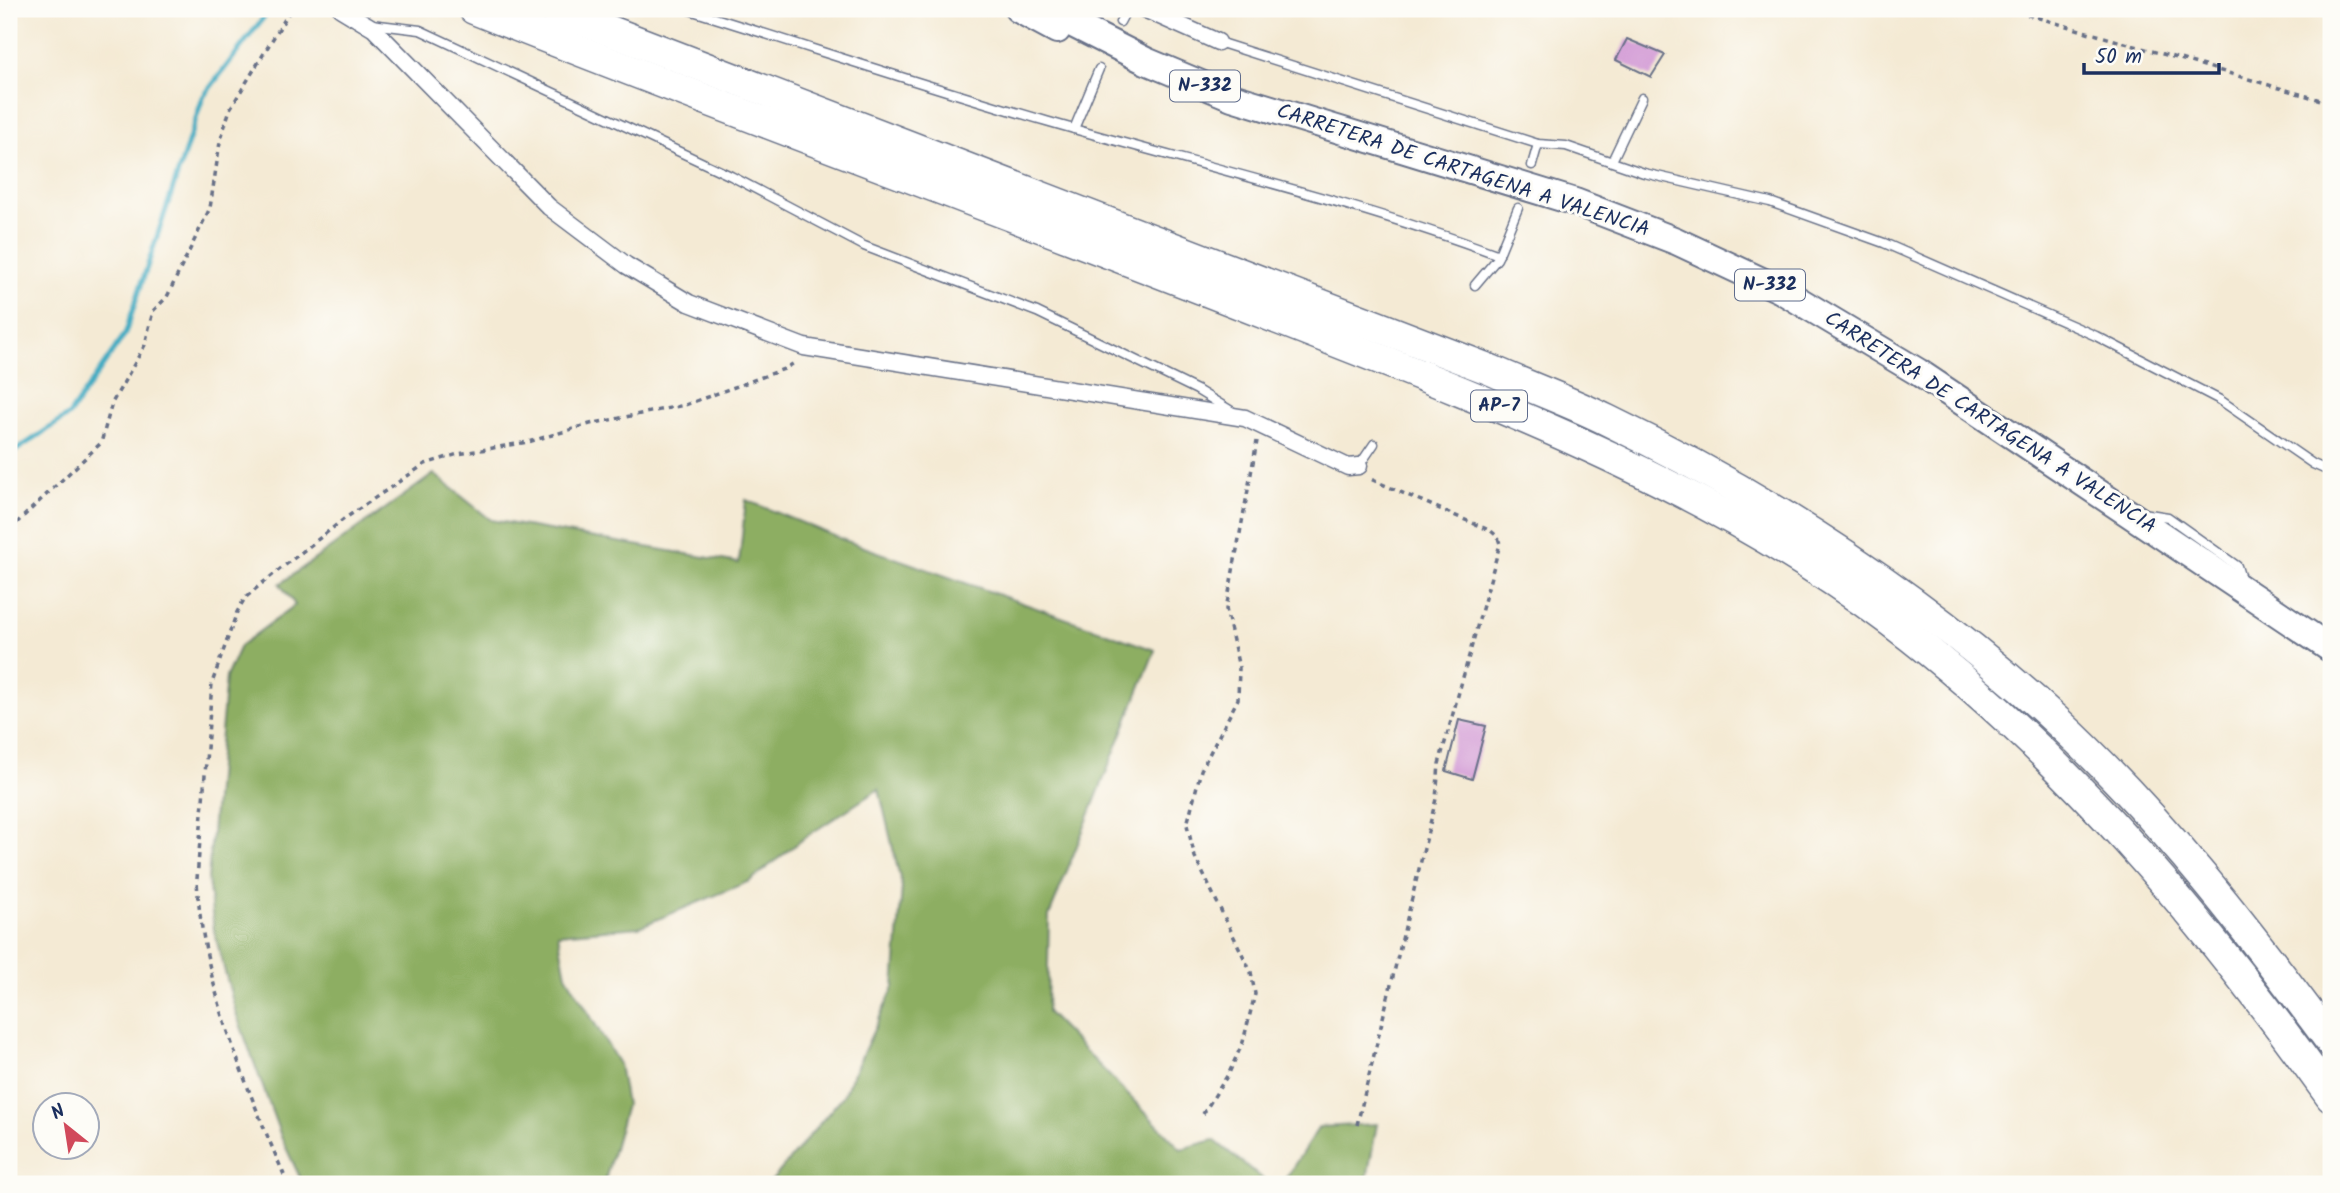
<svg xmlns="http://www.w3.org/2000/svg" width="2340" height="1193" font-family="Kalam,sans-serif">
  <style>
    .forest { fill: #8dae62; stroke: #546e60; stroke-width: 2 }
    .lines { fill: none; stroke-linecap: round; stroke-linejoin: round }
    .stream { stroke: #43acc2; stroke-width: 5 }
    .building { fill: #d6a2d8 }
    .service-casing { stroke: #677087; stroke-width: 11 }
    .minor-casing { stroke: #677087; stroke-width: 19 }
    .trunk-casing { stroke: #677087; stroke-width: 30 }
    .motorway-casing { stroke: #677087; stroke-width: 33 }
    .path { stroke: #677087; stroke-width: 3.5; stroke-dasharray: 5 5; stroke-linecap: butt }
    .service { stroke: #fff; stroke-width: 8 }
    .minor { stroke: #fff; stroke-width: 16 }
    .trunk { stroke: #fff; stroke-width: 26 }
    .motorway { stroke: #fff; stroke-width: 30 }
    .labels { text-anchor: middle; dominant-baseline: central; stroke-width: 6; stroke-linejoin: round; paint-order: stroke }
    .shield { fill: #fdfcf7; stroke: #5f6c8c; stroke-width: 2 }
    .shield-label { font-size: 19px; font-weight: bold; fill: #1b2f5e }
    .street-label { font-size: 21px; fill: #1b2f5e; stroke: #fdfcf7 }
  </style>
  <rect width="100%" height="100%" fill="#fdfcf7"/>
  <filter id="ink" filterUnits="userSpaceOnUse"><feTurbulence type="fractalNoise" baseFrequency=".0143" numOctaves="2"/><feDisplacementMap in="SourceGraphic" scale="14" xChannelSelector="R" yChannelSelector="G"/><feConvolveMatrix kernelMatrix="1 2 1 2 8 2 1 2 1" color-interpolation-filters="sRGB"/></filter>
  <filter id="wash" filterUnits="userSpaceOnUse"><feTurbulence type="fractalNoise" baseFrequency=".00686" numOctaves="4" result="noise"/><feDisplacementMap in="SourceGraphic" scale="28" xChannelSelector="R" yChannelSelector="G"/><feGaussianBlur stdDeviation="1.57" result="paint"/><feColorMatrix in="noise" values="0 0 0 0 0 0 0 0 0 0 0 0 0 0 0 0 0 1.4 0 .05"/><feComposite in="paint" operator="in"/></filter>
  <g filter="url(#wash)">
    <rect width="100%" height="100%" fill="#f4ead4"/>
    <g class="forest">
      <path d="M 434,474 L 491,520 L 739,563 L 746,500 L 844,540 L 1155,650 L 1049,916 L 1047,1012 L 1181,1149 L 1214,1140 L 1269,1184 L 769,1184 L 843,1096 L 894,987 L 902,887 L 879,789 L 804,838 L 750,881 L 639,927 L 558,934 L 566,975 L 619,1064 L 626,1105 L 604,1184 L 303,1184 L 282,1139 L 236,1013 L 214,931 L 208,878 L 226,677 L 240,646 L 295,605 L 280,584 Z"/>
      <path d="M 1377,1124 L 1366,1184 L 1282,1184 L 1319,1127 Z"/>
    </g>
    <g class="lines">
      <path class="stream" d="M 9,455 L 69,415 L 125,334 L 203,97 L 270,9"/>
    </g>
    <g id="blocks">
      <g class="building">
        <path d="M 1627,39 L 1665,55 L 1651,77 L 1616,60 Z"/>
        <path d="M 1459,720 L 1486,726 L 1472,779 L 1446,771 Z"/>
      </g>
    </g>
  </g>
  <g filter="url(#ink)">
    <use href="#blocks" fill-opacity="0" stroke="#677087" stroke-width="2"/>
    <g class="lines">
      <defs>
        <g id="service">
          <path d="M 686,9 C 806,46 925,86 1046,121 C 1197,165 1351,200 1499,255"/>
          <path d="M 1120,22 L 1127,9"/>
          <path d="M 371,24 L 420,30 L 731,176 L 864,246 L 1037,312 L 1197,390 L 1233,412"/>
          <path d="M 1218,42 L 1538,144 L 1566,146 L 1644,173 L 1770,202 L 1884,243 L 2096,336 L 2220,400 L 2313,464 L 2331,472"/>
          <path d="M 1074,129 L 1099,69"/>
          <path d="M 1612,161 L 1642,98"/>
          <path d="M 1532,165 L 1538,144"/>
          <path d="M 1475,285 L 1497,259 L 1518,208"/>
          <path d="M 1359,466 L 1374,444"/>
          <path d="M 2143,513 L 2168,517 L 2237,566 L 2241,579"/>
        </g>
        <g id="minor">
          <path d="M 341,9 L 374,29 L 549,207 L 626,265 L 689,303 L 804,347 L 1245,418 L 1348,467 L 1359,466"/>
          <path d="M 1144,9 L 1218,42"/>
        </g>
        <g id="trunk">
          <path d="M 1018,9 L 1057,30"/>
          <path d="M 1043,9 L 1146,61 L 1232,97 L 1575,202 L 1676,241 L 1781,290 L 1918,372 L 2331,649"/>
        </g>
        <g id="motorway">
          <path d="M 474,9 C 737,114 1004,211 1268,315 C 1482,399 1704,481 1890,621 C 2065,753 2204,920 2331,1097"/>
          <path d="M 553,9 L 1491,370 C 1529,387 1569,401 1607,420 C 1771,499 1923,597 2057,721 C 2160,816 2248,930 2331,1042"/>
        </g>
      </defs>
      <use href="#service" class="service-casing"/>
      <use href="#minor" class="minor-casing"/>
      <use href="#trunk" class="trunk-casing"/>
      <use href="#motorway" class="motorway-casing"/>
      <g class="path">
        <path d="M 2008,9 L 2331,103"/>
        <path d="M 9,530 L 101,443 L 112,403 L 145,345 L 153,311 L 167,297 L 210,208 L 220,142 L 230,109 L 291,9"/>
        <path d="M 1203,1114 L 1229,1073 L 1243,1042 L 1255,994 L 1251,972 L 1195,857 L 1187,825 L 1201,770 L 1238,699 L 1239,668 L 1226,609 L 1257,441"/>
        <path d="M 1357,1125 L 1436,799 L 1439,764 L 1500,544 L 1498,537 L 1491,531 L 1368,478"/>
        <path d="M 288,1184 C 248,1092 201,980 197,879 L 212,683 L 237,612 L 245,598 L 260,585 L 344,519 L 425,464 L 458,454 L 528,442 L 590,424 L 685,405 L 784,369 L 796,362"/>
      </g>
      <use href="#service" class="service"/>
      <use href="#minor" class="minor"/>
      <use href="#trunk" class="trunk"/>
      <use href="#motorway" class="motorway"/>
    </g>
  </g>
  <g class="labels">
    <g class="shield">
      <rect x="1170" y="70.5" width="70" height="31" rx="5"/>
      <rect x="1735" y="269.5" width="70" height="31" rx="5"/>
      <rect x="1471" y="390.5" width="56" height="31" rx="5"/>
    </g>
    <g class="shield-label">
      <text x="1205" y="86">N-332</text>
      <text x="1770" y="285">N-332</text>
      <text x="1499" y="406">AP-7</text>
    </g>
    <g class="street-label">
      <text transform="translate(1463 171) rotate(18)">CARRETERA DE CARTAGENA A VALENCIA</text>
      <text transform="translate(1990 423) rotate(33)">CARRETERA DE CARTAGENA A VALENCIA</text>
    </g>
  </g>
  <rect width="2340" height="1193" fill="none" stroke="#fdfcf7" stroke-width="35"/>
  <g transform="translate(66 1126) rotate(330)"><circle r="33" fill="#fdfcf7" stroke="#a3aaba" stroke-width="2"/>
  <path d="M0-5L12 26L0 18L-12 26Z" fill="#d1495b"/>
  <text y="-10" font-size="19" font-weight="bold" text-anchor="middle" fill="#1b2f5e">N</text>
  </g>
  <path d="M2084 63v10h135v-10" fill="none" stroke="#1b2f5e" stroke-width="3.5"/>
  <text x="2095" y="63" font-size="21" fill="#1b2f5e" stroke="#fdfcf7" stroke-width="5" paint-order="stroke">50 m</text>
</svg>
